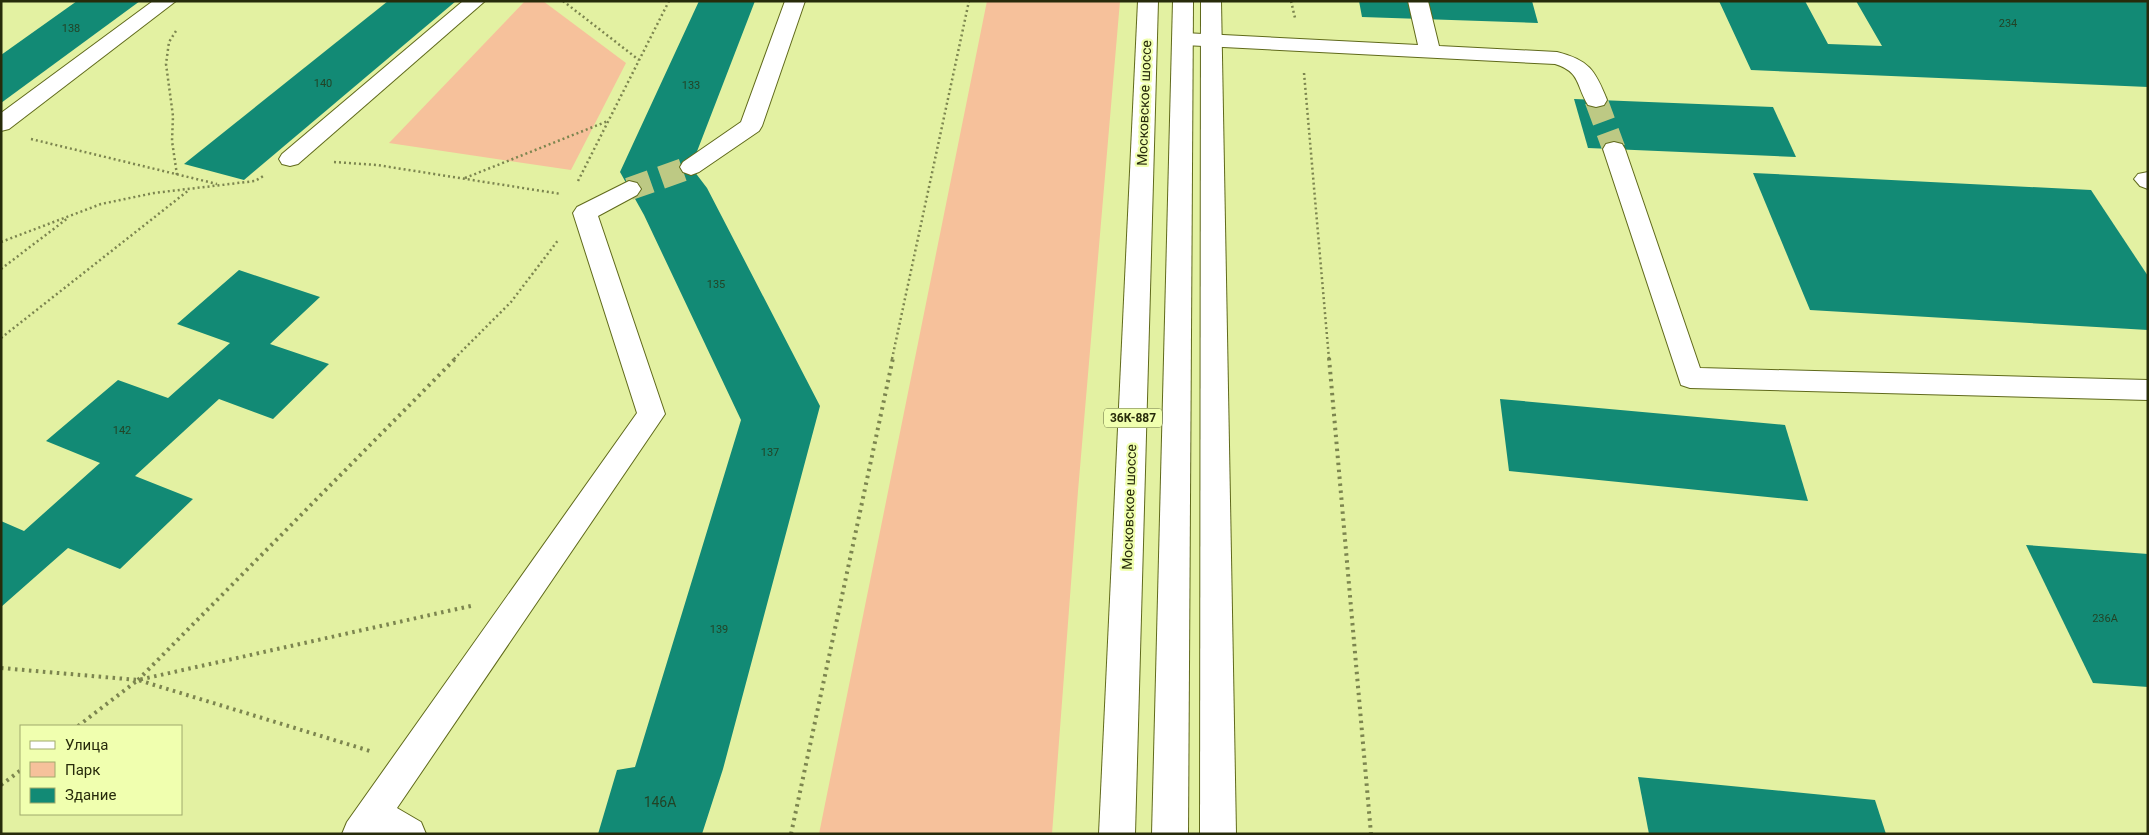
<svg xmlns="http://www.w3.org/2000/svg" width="2149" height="835" font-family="Roboto,sans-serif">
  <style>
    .green { fill: #f6c19b }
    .building { fill: #128a75 }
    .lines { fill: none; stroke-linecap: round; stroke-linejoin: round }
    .minor-tunnel { stroke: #bdc984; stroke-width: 23; stroke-dasharray: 23 11; stroke-linecap: butt }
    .minor-casing { stroke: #606a1b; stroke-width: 2 }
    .major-casing { stroke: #606a1b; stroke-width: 2 }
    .path-far1 { stroke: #7c854f; stroke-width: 2.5; stroke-dasharray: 2 3; stroke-linecap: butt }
    .path { stroke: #7c854f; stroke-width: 4; stroke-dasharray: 2.5 4.5; stroke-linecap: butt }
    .minor { fill: #fff; fill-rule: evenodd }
    .major { fill: #fff; fill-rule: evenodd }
    .labels { text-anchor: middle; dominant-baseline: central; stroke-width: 4.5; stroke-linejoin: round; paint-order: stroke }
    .number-label { font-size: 11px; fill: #224326 }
    .shield { fill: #f0ffaf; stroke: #636b3c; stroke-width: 1 }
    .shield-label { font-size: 12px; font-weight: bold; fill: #272b0b }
    .street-label { font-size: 14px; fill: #272b0b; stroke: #f0ffaf }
    .near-number-label { font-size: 14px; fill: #224326 }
  </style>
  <rect width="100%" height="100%" fill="#e3f1a2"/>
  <g class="green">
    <path d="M 525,1 L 543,1 L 626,63 L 571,170 L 389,143 Z"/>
    <path d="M 987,1 L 1120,1 L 1078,491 L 1052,834 L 819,834 Z"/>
  </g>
  <g class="building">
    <path d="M 77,1 L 140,1 L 1,103 L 1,55 Z"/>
    <path d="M 388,1 L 456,1 L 244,180 L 184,164 Z"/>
    <path d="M 699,1 L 755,1 L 691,167 L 707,188 L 820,406 L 723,769 L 702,834 L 598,834 L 617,770 L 635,767 L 741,420 L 644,215 L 620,172 Z"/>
    <path d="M 1359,1 L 1532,1 L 1538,23 L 1362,17 Z"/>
    <path d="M 1719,1 L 1805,1 L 1828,44 L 1882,46 L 1856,1 L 2148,1 L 2148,87 L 1751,70 Z"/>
    <path d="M 1574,99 L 1773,107 L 1796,157 L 1588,148 Z"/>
    <path d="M 1753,173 L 2091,190 L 2148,276 L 2148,330 L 1810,310 Z"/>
    <path d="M 239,270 L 320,297 L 270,344 L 329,364 L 273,419 L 219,399 L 135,476 L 193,499 L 120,569 L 68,548 L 1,607 L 1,521 L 24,531 L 100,463 L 46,441 L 118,380 L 168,398 L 230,343 L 177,324 Z"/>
    <path d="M 1500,399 L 1785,425 L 1808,501 L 1509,471 Z"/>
    <path d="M 2026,545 L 2148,554 L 2148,687 L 2093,683 Z"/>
    <path d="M 1638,777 L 1875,800 L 1886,834 L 1649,834 Z"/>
  </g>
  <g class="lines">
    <g class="minor-tunnel">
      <path d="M 1596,100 L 1614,149"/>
      <path d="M 629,189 L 691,167"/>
    </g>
    <defs>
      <g id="minor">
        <path d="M 153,1 L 176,1 L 9,129 L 1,131 L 1,113 Z"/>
        <path d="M 463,1 L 485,1 L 298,164 L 290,166 L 282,164 L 279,159 L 282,154 Z"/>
        <path d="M 785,1 L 805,1 L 762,126 L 759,131 L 699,172 L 691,175 L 683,172 L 680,167 L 683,162 L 741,122 Z"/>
        <path d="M 1408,1 L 1428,1 L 1439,46 L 1557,52 C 1589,60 1595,70 1607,100 L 1604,105 L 1596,107 L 1588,105 C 1576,86 1581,72 1555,64 L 1184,45 L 1177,43 L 1174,39 L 1177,35 L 1184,33 L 1418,45 Z"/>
        <path d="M 1614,142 L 1622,144 L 1625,149 L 1700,368 L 2148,380 L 2148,400 L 1690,388 L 1681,385 L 1603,149 L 1606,144 Z"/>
        <path d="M 2148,172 L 2148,189 L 2140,186 L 2134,179 L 2138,174 Z"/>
        <path d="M 629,181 L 637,183 L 641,189 L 637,195 L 598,216 L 665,414 L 397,808 L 421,822 L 426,834 L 342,834 L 347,822 L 637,413 L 573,213 L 577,207 Z"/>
      </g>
      <g id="major">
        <path d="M 1138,1 L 1158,1 L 1135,834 L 1099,834 Z"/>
        <path d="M 1173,1 L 1193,1 L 1188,834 L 1152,834 Z"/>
        <path d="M 1201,1 L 1221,1 L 1236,834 L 1200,834 Z"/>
      </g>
    </defs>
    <use href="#minor" class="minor-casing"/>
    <use href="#major" class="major-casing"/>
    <g class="path-far1">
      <path d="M 563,1 L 639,60"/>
      <path d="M 1291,1 L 1295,18"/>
      <path d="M 176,31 L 169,42 L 166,64 L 173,116 L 172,141 L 177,175"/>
      <path d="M 1304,73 L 1329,359"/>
      <path d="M 31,139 L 217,184"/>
      <path d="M 334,162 L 377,165 L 561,194"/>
      <path d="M 465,178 L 608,121"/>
      <path d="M 578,181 L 669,1"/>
      <path d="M 1,242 L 101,204 L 154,193 L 255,181 L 265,175"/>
      <path d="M 1,269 L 68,218"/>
      <path d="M 1,338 L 189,190"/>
      <path d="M 454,359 L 511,302 L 559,239"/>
      <path d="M 892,359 L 969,1"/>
    </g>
    <g class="path">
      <path d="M 1329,358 L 1371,834"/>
      <path d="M 1,668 L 138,680 L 475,605"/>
      <path d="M 138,680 L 456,358"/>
      <path d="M 78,726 L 138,680 L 370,751"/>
      <path d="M 1,785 L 21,770"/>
      <path d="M 791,834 L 893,358"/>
    </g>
    <use href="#minor" class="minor"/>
    <use href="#major" class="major"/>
  </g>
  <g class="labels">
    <g class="number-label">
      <text x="2008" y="23">234</text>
      <text x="71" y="28">138</text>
      <text x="323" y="83">140</text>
      <text x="691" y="85">133</text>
      <text x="716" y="284">135</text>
      <text x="122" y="430">142</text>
      <text x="770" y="452">137</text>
      <text x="2105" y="618">236А</text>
      <text x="719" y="629">139</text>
    </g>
    <rect class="shield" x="1104" y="408.5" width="58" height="19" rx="4"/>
    <g class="shield-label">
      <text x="1133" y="418">36К-887</text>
    </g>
    <g class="street-label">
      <text transform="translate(1144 103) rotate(-88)">Московское шоссе</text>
      <text transform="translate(1129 507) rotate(-88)">Московское шоссе</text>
    </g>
    <g class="near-number-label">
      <text x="660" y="802">146А</text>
    </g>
  </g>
  <rect width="2149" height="835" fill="none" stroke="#272b0b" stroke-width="5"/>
  <rect x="20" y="725" width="162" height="90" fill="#f0ffaf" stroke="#a0aa6d"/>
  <rect x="30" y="741" width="25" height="8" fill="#ffffff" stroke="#a0aa6d"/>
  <text x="65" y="750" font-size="15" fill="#272b0b">Улица</text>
  <rect x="30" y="762" width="25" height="15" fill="#f6c19b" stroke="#a0aa6d"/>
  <text x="65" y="775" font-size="15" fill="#272b0b">Парк</text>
  <rect x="30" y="788" width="25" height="15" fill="#128a75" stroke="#a0aa6d"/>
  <text x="65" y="800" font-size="15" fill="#272b0b">Здание</text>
</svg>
